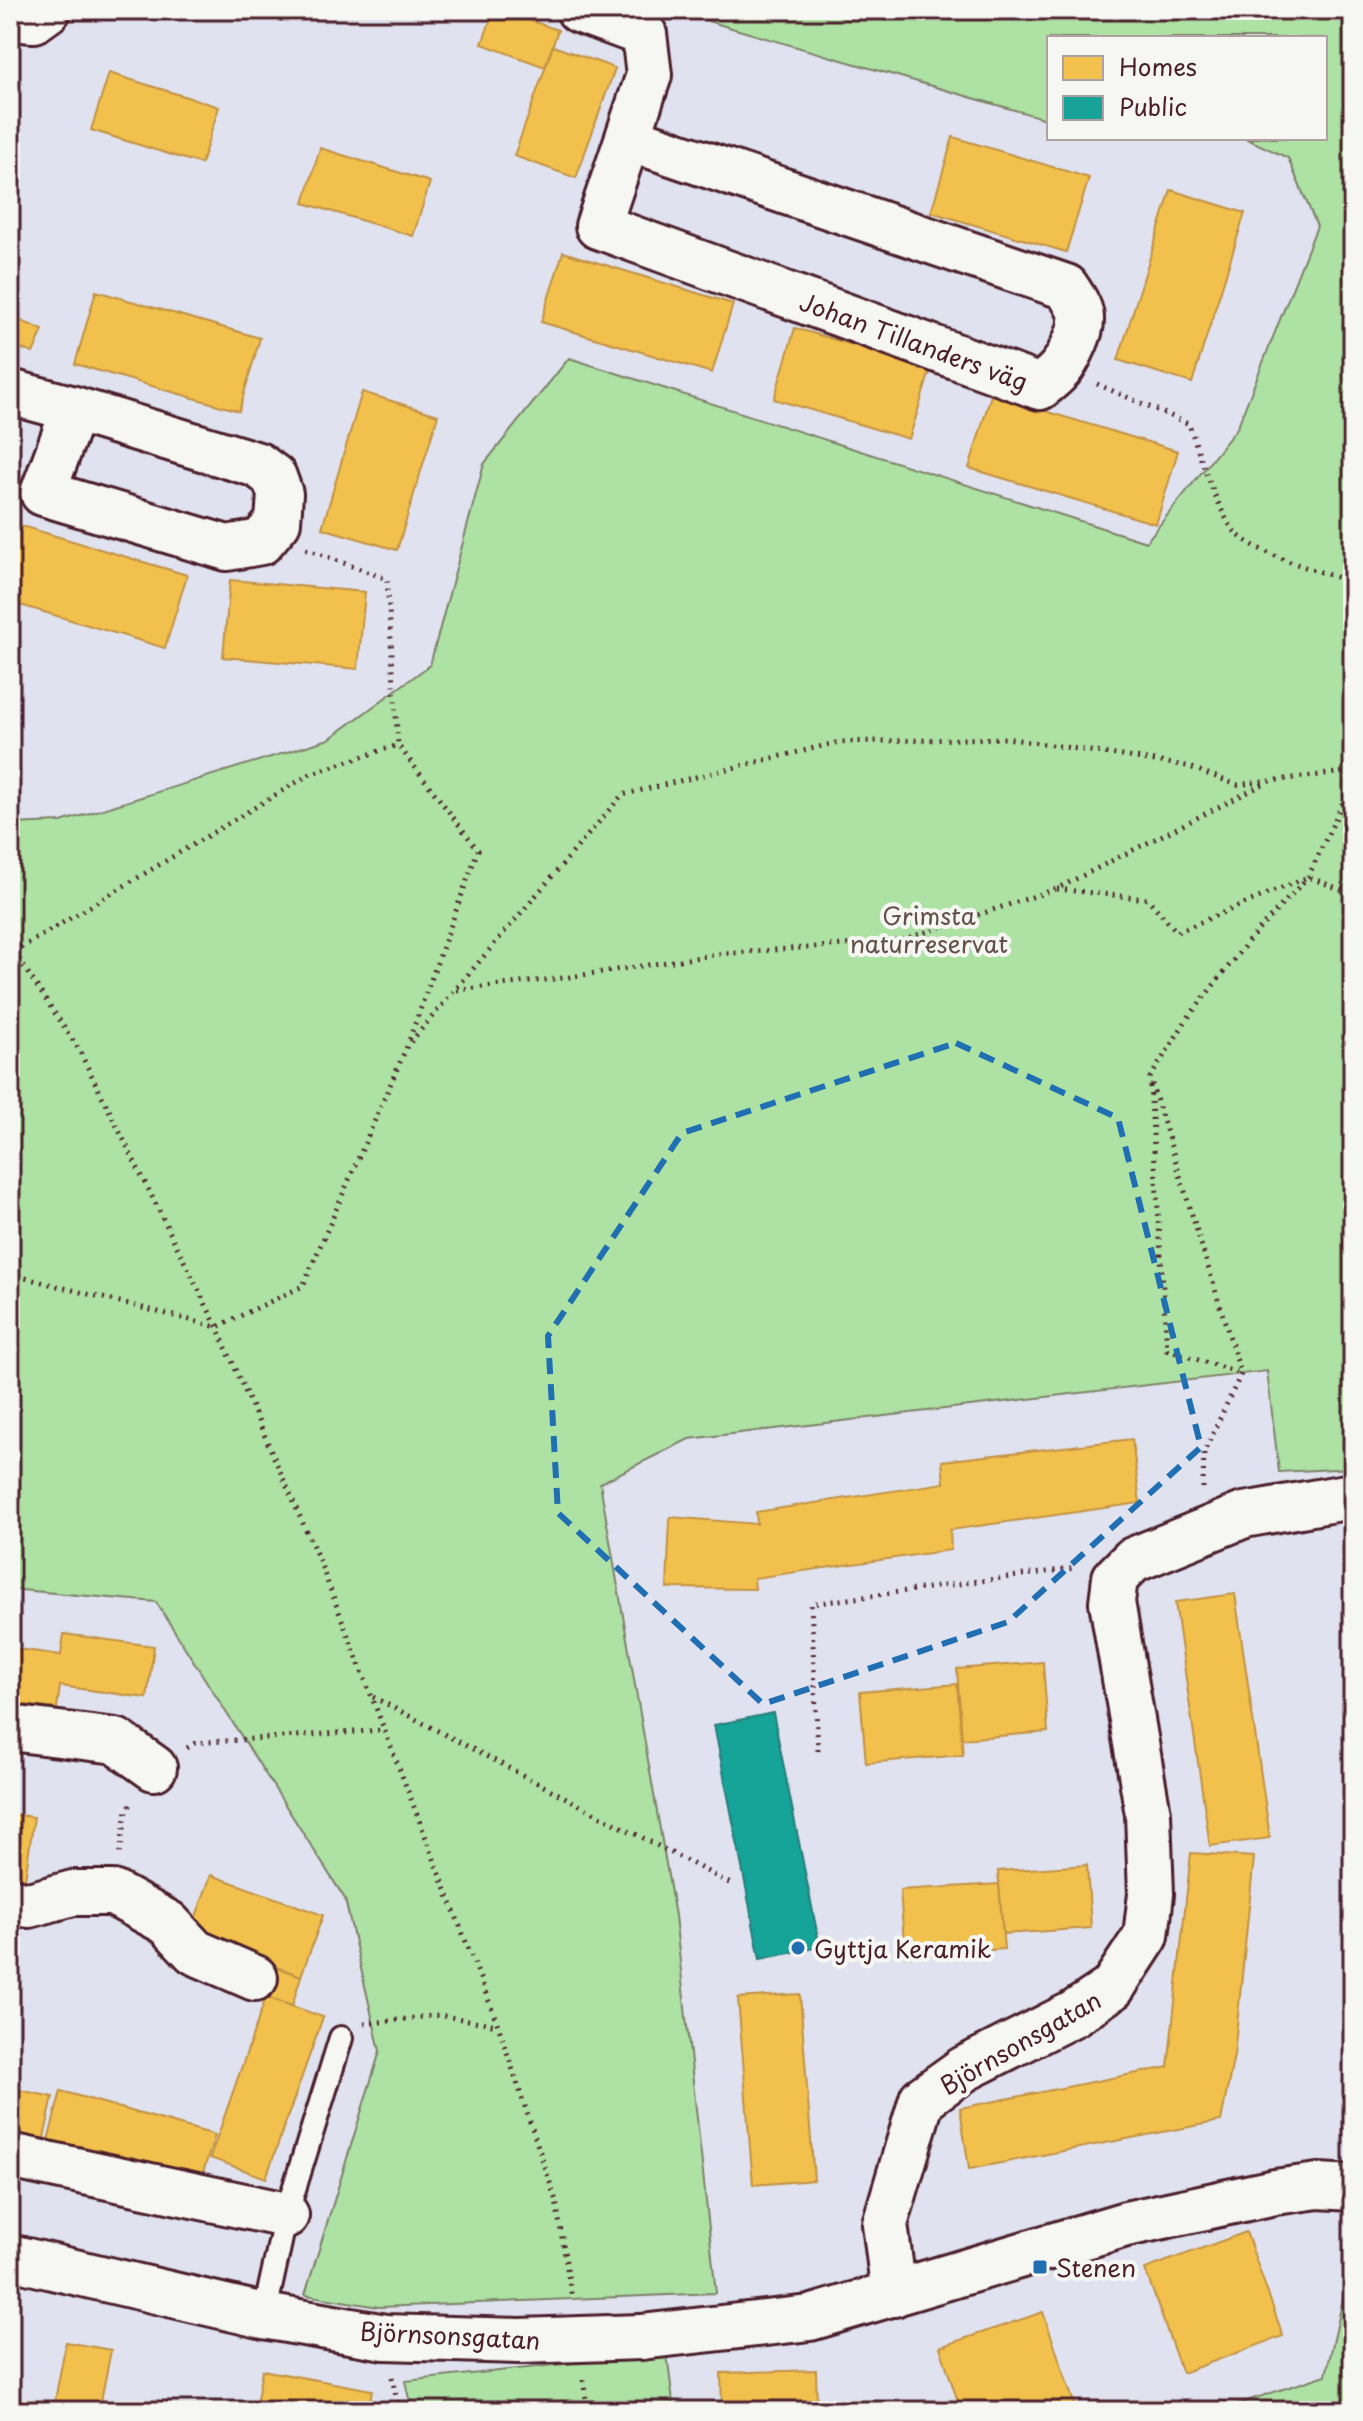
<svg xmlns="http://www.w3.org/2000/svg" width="1363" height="2421" font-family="'Playpen Sans',sans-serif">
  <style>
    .green { fill: #aee2a4; stroke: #7c8068; stroke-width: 2 }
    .homes { fill: #f2c14e; stroke: #c09044; stroke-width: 2 }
    .public { fill: #17a398; stroke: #267b77; stroke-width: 2 }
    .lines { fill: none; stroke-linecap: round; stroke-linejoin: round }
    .service-casing { stroke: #4a1f2b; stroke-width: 28 }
    .minor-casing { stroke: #4a1f2b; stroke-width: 50 }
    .path { stroke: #4a1f2b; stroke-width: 5; stroke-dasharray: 2 6; stroke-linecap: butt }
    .service { stroke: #f6f6f2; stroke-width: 22 }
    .minor { stroke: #f6f6f2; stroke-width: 44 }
    .minor-bridge-casing { stroke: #4a1f2b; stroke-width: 50; stroke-linecap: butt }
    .minor-bridge { stroke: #f6f6f2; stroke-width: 44 }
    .marked { fill: none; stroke: #1f6fb2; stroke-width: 6; stroke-dasharray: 16 10; stroke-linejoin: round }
    .poi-dot { fill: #1f6fb2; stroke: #f6f6f2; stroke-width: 3 }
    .labels { text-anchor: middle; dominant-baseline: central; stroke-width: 8; stroke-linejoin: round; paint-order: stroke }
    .street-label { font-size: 24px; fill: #4a1f2b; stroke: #f6f6f2 }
    .park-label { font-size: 24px; fill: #635049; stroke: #f6f6f2 }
    .poi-label { font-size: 24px; fill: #4a1f2b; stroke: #f6f6f2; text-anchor: start }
  </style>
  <rect width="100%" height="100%" fill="#e0e3ef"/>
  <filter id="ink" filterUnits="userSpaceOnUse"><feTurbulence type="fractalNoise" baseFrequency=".0125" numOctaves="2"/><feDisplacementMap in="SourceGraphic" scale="16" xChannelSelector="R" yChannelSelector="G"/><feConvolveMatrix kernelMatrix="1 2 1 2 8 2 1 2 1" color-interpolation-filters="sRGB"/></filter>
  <g filter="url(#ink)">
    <g class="green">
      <path d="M 685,10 L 1353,10 L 1353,1468 L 1279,1472 L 1267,1371 L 689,1439 L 600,1483 L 675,1916 L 716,2293 L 379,2307 L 305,2295 L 380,2051 L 345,1899 L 156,1602 L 10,1589 L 10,824 L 61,822 L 329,739 L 430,665 L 484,464 L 569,358 L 1146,542 L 1237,428 L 1317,226 L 1288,158 L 1245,138 L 1325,138 L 1325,38 L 1049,38 L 1049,120 L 711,22 Z"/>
      <path d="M 1353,2254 L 1353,2411 L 1216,2411 L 1326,2375 Z"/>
      <path d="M 667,2353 L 674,2411 L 412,2411 L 405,2381 Z"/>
    </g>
    <g class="homes">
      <path d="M 494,10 L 501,10 L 558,30 L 545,67 L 482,44 Z"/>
      <path d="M 553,46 L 615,68 L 576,178 L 514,156 Z"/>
      <path d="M 109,73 L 219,107 L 201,164 L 91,130 Z"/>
      <path d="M 953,137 L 1089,178 L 1066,252 L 931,212 Z"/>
      <path d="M 320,148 L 430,182 L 413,236 L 304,203 Z"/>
      <path d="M 1171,190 L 1245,213 L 1192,383 L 1118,360 Z"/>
      <path d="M 563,252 L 733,304 L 712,373 L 541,322 Z"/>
      <path d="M 96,291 L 260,338 L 239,411 L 75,364 Z"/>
      <path d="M 19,320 L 43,330 L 33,353 L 11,345 Z"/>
      <path d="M 795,328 L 931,368 L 909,439 L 774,399 Z"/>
      <path d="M 362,392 L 438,415 L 397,550 L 322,528 Z"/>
      <path d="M 991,395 L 1178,451 L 1156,524 L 969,468 Z"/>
      <path d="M 22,526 L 187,575 L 165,648 L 10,602 L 10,567 Z"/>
      <path d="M 230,580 L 365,592 L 358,669 L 223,657 Z"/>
      <path d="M 1132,1439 L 1140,1503 L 950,1530 L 951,1550 L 754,1578 L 755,1589 L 667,1588 L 670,1517 L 757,1524 L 756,1512 L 944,1483 L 942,1461 Z"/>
      <path d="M 1235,1594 L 1270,1838 L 1210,1846 L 1175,1602 Z"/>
      <path d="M 64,1634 L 154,1646 L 147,1698 L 60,1686 L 57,1709 L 10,1703 L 10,1648 L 61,1655 Z"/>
      <path d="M 1043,1662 L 1048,1732 L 962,1739 L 957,1669 Z"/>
      <path d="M 957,1684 L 963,1755 L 866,1763 L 860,1692 Z"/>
      <path d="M 10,1814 L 34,1817 L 25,1879 L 10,1877 Z"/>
      <path d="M 1191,1853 L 1254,1857 L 1234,2055 L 1221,2121 L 969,2169 L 960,2108 L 1168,2067 Z"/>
      <path d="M 1087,1865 L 1091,1928 L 1003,1934 L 998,1871 Z"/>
      <path d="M 211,1875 L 323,1915 L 301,1976 L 189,1936 Z"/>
      <path d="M 999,1884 L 1004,1949 L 905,1956 L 900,1890 Z"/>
      <path d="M 276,1967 L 301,1976 L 292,2006 L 266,1997 Z"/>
      <path d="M 800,1994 L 814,2180 L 753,2185 L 738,1998 Z"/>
      <path d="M 266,1997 L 323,2017 L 266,2178 L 210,2158 Z"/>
      <path d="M 10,2088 L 53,2097 L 40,2156 L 10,2149 Z"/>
      <path d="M 61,2091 L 215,2135 L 198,2188 L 46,2149 Z"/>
      <path d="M 1246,2232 L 1283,2336 L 1182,2373 L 1145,2269 Z"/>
      <path d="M 1043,2312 L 1076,2409 L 1068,2411 L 961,2411 L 940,2347 Z"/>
      <path d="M 66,2342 L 111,2350 L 99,2411 L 53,2411 Z"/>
      <path d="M 262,2370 L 372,2390 L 368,2411 L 255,2411 Z"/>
      <path d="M 816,2370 L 817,2411 L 722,2411 L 721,2373 Z"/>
    </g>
    <path class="public" d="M 773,1713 L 820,1947 L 760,1959 L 714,1725 Z"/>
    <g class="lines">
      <defs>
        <path id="service" d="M 264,2316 L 286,2215 L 341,2038"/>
        <g id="minor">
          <path d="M 579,10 L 644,34 L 649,75 L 598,226 L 1040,387 C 1058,373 1064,367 1073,347 C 1086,319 1083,312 1066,287 L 628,138"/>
          <path d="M 10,18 L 34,20 L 48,10"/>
          <path d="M 10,392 L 74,409 L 258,465 L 274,477 L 280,494 L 278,522 L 261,542 L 227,548 L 43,493 L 74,409"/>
          <path d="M 10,1728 L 116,1741 L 154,1768"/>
          <path d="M 10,1901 L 29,1905 L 73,1893 L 113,1893 L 168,1923 L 195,1952 L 255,1978"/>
          <path d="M 10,2156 L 286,2215"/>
          <path d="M 10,2257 L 264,2316 L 385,2337 L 520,2341"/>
          <path d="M 894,2294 L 885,2224 L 922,2099 L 964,2069 L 1073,2014 L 1112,1988 L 1146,1936 L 1151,1894 L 1148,1814 L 1112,1602 L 1115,1578 L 1133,1560 L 1244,1515 L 1346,1497 L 1353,1498"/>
          <path d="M 641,2337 L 810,2318 L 1126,2224 L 1275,2192 L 1318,2186 L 1353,2188"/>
        </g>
      </defs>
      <use href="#service" class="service-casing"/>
      <use href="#minor" class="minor-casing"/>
      <g class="path">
        <path d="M 1097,384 L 1189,424 C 1197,448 1221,522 1239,536 C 1271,560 1316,569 1353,583"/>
        <path d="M 306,549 L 387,579 L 398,745 L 478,850 L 408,1043"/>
        <path d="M 1057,889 L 1148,899 L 1177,932 L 1308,877 L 1353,894"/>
        <path d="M 10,946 L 78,1048 L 217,1327 L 319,1560 L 498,2025 L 556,2201 L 572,2299"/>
        <path d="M 14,952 L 312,773 L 398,745"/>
        <path d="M 457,990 L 563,978 L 719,954 L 899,941 L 1056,889 L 1266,783"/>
        <path d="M 1150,1086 L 1167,1350 L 1240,1373"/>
        <path d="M 10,1274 L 217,1327 L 303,1286 L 407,1046 L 622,795 L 839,742 L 1006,738 L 1187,766 L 1237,785 L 1353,771"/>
        <path d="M 1203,1488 L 1204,1452 L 1241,1374 L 1150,1078 L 1187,1019 L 1250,939 L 1308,877 L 1353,781"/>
        <path d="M 373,1697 L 733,1885"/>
        <path d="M 187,1748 L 195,1743 L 384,1730"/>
        <path d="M 818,1751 L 811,1604 L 1076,1568"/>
        <path d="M 120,1853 L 127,1810 L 133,1801"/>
        <path d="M 364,2024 L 439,2015 L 497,2025"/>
        <path d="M 392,2377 L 399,2411"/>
        <path d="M 583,2380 L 588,2411"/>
      </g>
      <use href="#service" class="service"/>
      <use href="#minor" class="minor"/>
      <defs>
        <path id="minor-bridge" d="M 520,2341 L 641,2337"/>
      </defs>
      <use href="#minor-bridge" class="minor-bridge-casing"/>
      <use href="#minor-bridge" class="minor-bridge"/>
    </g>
  </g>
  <path class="marked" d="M 956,1043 L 1118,1118 L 1201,1447 L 1008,1622 L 763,1704 L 558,1513 L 548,1336 L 682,1133 Z"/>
  <g class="poi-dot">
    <circle cx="798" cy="1948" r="8"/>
    <rect x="1032" y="2259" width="16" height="16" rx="4"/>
  </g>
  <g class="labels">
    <g class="street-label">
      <text transform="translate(914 341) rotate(20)">Johan Tillanders väg</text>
      <text transform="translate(1020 2042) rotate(-30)">Björnsonsgatan</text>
      <text transform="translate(450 2335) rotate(3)">Björnsonsgatan</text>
    </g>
    <g class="park-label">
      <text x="929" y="915">Grimsta<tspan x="929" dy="28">naturreservat</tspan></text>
    </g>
    <g class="poi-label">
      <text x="814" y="1948">Gyttja Keramik</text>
      <text x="1056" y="2267">Stenen</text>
    </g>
  </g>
  <rect width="1363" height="2421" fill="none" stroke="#f6f6f2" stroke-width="40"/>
  <rect x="20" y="20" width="1323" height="2381" fill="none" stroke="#4a1f2b" stroke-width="3" filter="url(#ink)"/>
  <rect x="1047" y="36" width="280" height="104" fill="#f6f6f2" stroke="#b1a0a2" stroke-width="2"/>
  <rect x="1063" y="56" width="40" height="24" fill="#f2c14e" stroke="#b1a0a2" stroke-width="2"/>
  <text x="1119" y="76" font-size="24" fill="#4a1f2b">Homes</text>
  <rect x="1063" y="96" width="40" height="24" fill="#17a398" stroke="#b1a0a2" stroke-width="2"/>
  <text x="1119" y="116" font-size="24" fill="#4a1f2b">Public</text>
</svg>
